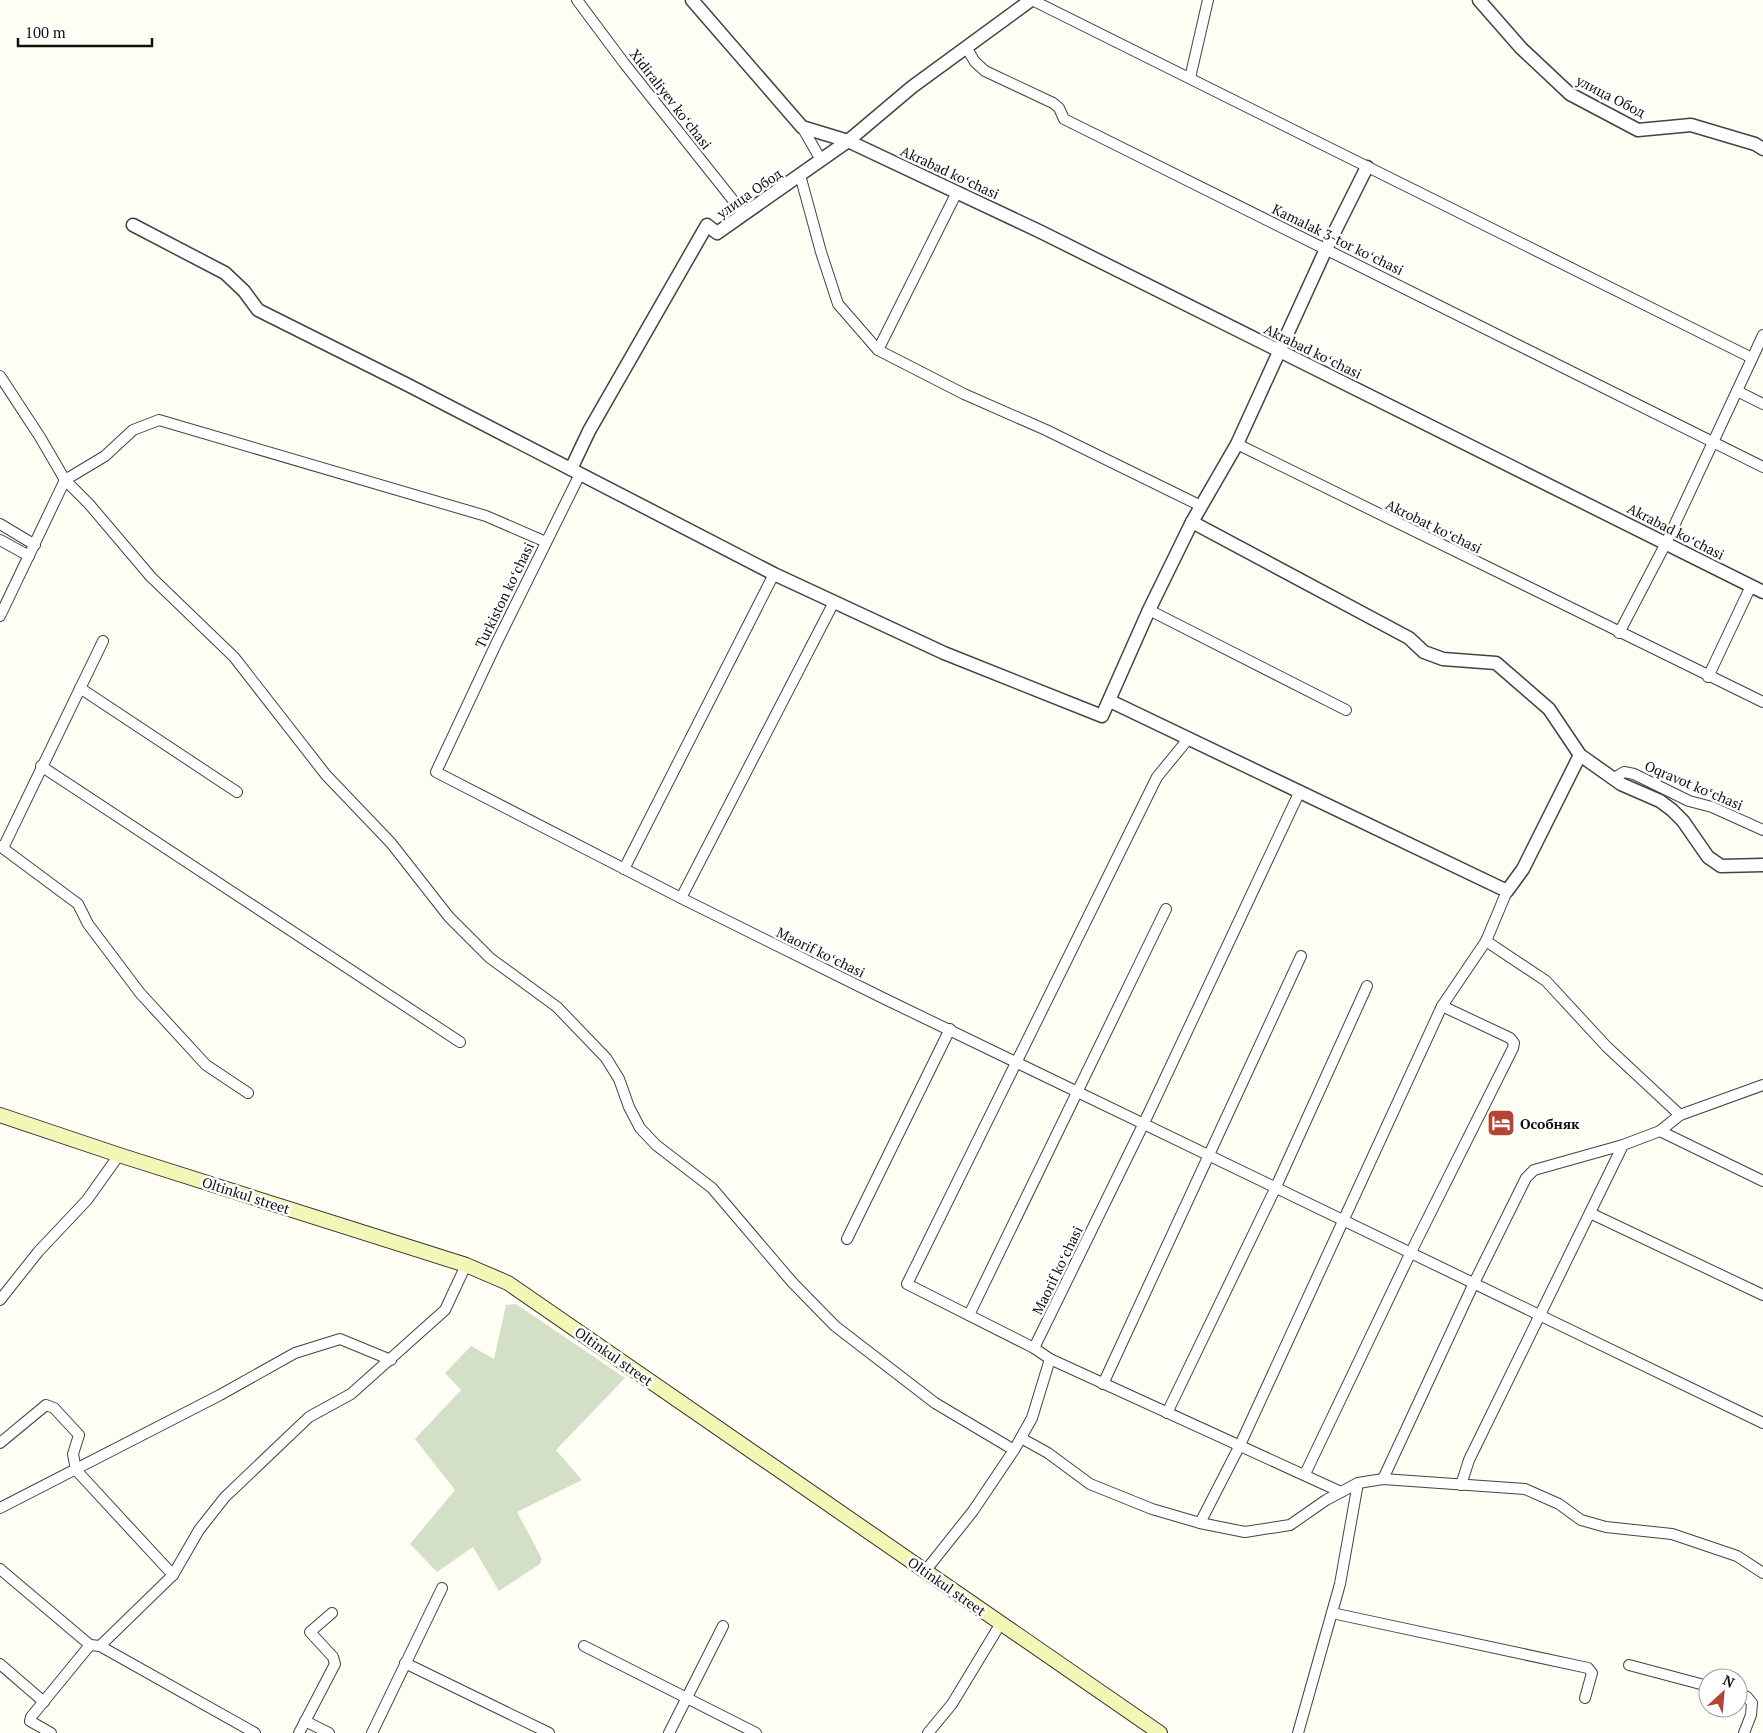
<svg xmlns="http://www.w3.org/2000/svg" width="1763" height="1733" font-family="'PT Serif',serif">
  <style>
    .cemetery { fill: #d3dfc6 }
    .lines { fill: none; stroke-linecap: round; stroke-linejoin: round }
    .minor-casing { stroke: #434343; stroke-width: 12 }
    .tertiary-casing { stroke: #434343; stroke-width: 15 }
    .secondary-casing { stroke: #323232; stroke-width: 16 }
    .minor { stroke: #fff; stroke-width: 10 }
    .tertiary { stroke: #fff; stroke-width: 12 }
    .secondary { stroke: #f3f7b6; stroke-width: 14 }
    .labels { text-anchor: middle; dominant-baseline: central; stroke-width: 5; stroke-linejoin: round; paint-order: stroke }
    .street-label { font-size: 14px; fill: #101010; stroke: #fff }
    .poi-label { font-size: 14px; font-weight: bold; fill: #101010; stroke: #fff; text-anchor: start }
  </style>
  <rect width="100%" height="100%" fill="#fefef4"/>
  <path class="cemetery" d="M 516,1304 L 625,1378 L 556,1450 L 582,1480 L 517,1512 L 542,1559 L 540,1564 L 499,1591 L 473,1547 L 437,1572 L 410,1544 L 455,1490 L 415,1439 L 461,1390 L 445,1373 L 471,1346 L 494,1359 L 506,1305 Z"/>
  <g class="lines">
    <defs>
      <g id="minor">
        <path d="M 577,0 L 624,63 L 744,214"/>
        <path d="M 1032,0 L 1752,358"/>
        <path d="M 966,47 L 975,62 L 985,71 L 1053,103 L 1059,108 L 1064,119 L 1763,467"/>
        <path d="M 1190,78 L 1208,0"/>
        <path d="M 802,127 L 821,160"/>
        <path d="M 800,175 L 821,252 L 838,304 L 878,350 L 964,394 L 1046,430 L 1201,506"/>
        <path d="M 878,350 L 957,192"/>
        <path d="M 0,376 L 40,437 L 65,480 L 89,504 L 151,577 L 234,657 L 326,775 L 391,843 L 449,917 L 490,958 L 557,1007 L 606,1058 L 619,1079 L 629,1107 L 640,1128 L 656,1145 L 712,1188 L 792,1282 L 835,1326 L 935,1403 L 1014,1450"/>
        <path d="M 1737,391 L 1763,404"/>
        <path d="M 1237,444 L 1763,702"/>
        <path d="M 580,474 L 496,644 L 436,772 L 681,898 L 885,999 L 1763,1423"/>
        <path d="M 0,524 L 35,545"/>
        <path d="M 0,540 L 29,556"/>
        <path d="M 1149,610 L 1346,710"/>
        <path d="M 0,616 L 65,480 L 105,456 L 133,430 L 159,420 L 486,516 L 546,542"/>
        <path d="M 1619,633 L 1666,543 L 1763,335"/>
        <path d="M 1708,677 L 1751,586"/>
        <path d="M 80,688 L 237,792"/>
        <path d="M 1189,738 L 1157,777 L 907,1284 L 1034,1348 L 1050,1359 L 1341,1492"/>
        <path d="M 41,766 L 460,1042"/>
        <path d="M 1613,779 L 1624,772 L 1634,774 L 1689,801 L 1712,807 L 1763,830"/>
        <path d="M 0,846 L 78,904 L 88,924 L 140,993 L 206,1065 L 248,1093"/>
        <path d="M 3,848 L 103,641"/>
        <path d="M 624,869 L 774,574"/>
        <path d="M 681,898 L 834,602"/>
        <path d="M 1486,941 L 1546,981 L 1607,1047 L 1680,1115"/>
        <path d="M 1660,1131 L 1763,1181"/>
        <path d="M 1590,1213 L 1763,1295"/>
        <path d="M 847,1239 L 950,1029"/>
        <path d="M 0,1300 L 38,1252 L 87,1200 L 119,1155"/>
        <path d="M 969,1315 L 1166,909"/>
        <path d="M 1034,1348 L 1144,1123 L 1300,791"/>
        <path d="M 1103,1384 L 1301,956"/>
        <path d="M 1167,1413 L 1275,1189 L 1367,986"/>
        <path d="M 1021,1438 L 1048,1453 L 1090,1484 L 1152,1509 L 1200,1523 L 1245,1532 L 1290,1525 L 1326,1500 L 1358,1483 L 1383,1479 L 1525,1489 L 1559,1504 L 1581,1520 L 1606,1527 L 1672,1534 L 1737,1556 L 1763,1573"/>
        <path d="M 0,1443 L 46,1405 L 54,1408 L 79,1435 L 73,1454 L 76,1470 L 173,1575"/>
        <path d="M 1305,1474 L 1411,1252 L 1513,1048 L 1514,1043 L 1510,1038 L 1442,1006"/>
        <path d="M 1383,1479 L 1474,1283 L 1526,1178 L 1534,1170 L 1623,1145"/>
        <path d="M 1461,1485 L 1469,1460 L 1623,1145 L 1660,1131 L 1680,1115 L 1763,1085"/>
        <path d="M 0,1508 L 220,1395 L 295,1353 L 340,1339 L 391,1360"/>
        <path d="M 1200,1523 L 1240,1445 L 1442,1006 L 1486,941 L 1507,891"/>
        <path d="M 0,1569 L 90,1645 L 100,1646 L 255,1733"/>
        <path d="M 926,1570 L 973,1511 L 1014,1450 L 1032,1418 L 1050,1359"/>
        <path d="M 1332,1613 L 1588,1668 L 1592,1673 L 1585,1698"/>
        <path d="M 100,1646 L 173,1575 L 199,1530 L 225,1497 L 309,1417 L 351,1394 L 445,1310 L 466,1265"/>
        <path d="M 584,1646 L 756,1733"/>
        <path d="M 405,1663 L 549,1733"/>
        <path d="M 0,1664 L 44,1702"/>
        <path d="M 1629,1665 L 1708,1686"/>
        <path d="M 1738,1694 L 1747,1697 L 1752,1703 L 1751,1715 L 1744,1733"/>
        <path d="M 305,1721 L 329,1733"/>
        <path d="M 51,1733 L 30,1721 L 31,1717 L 90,1645"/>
        <path d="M 299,1733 L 335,1664 L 333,1657 L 310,1632 L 332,1613"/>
        <path d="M 372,1733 L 442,1588"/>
        <path d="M 669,1733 L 723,1626"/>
        <path d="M 928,1733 L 952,1704 L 1001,1623"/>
        <path d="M 1298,1733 L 1340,1584 L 1358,1483"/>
      </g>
      <g id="tertiary">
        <path d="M 692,0 L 802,127 L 848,141 L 1041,232 L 1763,592"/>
        <path d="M 1479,0 L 1521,48 L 1570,94 L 1638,130 L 1691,125 L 1755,144 L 1763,149"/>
        <path d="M 133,225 L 225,273 L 244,291 L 258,310 L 406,384 L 774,574 L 944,653 L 1102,716 L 1149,610 L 1192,522 L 1237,444 L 1326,249 L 1367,167"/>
        <path d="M 571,469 L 589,431 L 707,225 L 717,233 L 848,141 L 912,87 L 1031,0"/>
        <path d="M 1192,522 L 1409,638 L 1424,652 L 1443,659 L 1496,663 L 1549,709 L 1580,755 L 1621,784 L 1660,801 L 1672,810 L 1683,821 L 1708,857 L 1721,866 L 1763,865"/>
        <path d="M 1110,701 L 1507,891 L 1523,869 L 1580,755"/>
      </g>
      <path id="secondary" d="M 0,1115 L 119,1155 L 466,1265 L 508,1283 L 1160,1733"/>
    </defs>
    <use href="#minor" class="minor-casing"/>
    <use href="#tertiary" class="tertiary-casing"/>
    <use href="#secondary" class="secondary-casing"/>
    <use href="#minor" class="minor"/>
    <use href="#tertiary" class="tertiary"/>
    <use href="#secondary" class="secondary"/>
  </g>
  <defs>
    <symbol id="hotel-square" viewBox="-11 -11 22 22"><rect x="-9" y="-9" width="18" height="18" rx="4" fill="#b34535" stroke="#fff"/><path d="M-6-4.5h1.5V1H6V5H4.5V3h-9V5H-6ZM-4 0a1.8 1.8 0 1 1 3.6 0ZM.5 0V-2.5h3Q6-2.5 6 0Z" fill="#fff"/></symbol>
  </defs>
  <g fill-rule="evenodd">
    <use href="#hotel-square" x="1485" y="1107" width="32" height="32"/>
  </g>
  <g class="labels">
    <g class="street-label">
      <text transform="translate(1611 96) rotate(27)">улица Обод</text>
      <text transform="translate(671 99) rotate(52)">Xidiraliyev koʻchasi</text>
      <text transform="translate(950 172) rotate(25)">Akrabad koʻchasi</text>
      <text transform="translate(749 193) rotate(-35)">улица Обод</text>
      <text transform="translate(1338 239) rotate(26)">Kamalak 3-tor koʻchasi</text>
      <text transform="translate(1313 351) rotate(26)">Akrabad koʻchasi</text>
      <text transform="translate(1434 526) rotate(26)">Akrobat koʻchasi</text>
      <text transform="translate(1676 531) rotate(27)">Akrabad koʻchasi</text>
      <text transform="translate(504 595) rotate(-64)">Turkiston koʻchasi</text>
      <text transform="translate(1694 785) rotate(23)">Oqravot koʻchasi</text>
      <text transform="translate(821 952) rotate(26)">Maorif koʻchasi</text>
      <text transform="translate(246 1195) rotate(18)">Oltinkul street</text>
      <text transform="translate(1057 1270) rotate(-64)">Maorif koʻchasi</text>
      <text transform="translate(614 1356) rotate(35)">Oltinkul street</text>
      <text transform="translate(947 1586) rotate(35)">Oltinkul street</text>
    </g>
    <g class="poi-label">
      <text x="1520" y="1123">Особняк</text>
    </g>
  </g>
  <g transform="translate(1723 1693) rotate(26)"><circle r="24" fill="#ffffff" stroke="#9f9f9f"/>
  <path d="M0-4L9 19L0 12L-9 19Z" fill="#b34535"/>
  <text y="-8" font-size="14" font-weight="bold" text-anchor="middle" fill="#101010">N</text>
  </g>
  <path d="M18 38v8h134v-8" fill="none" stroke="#101010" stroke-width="2.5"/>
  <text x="25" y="38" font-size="15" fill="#101010" stroke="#ffffff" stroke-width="4" paint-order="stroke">100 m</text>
</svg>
